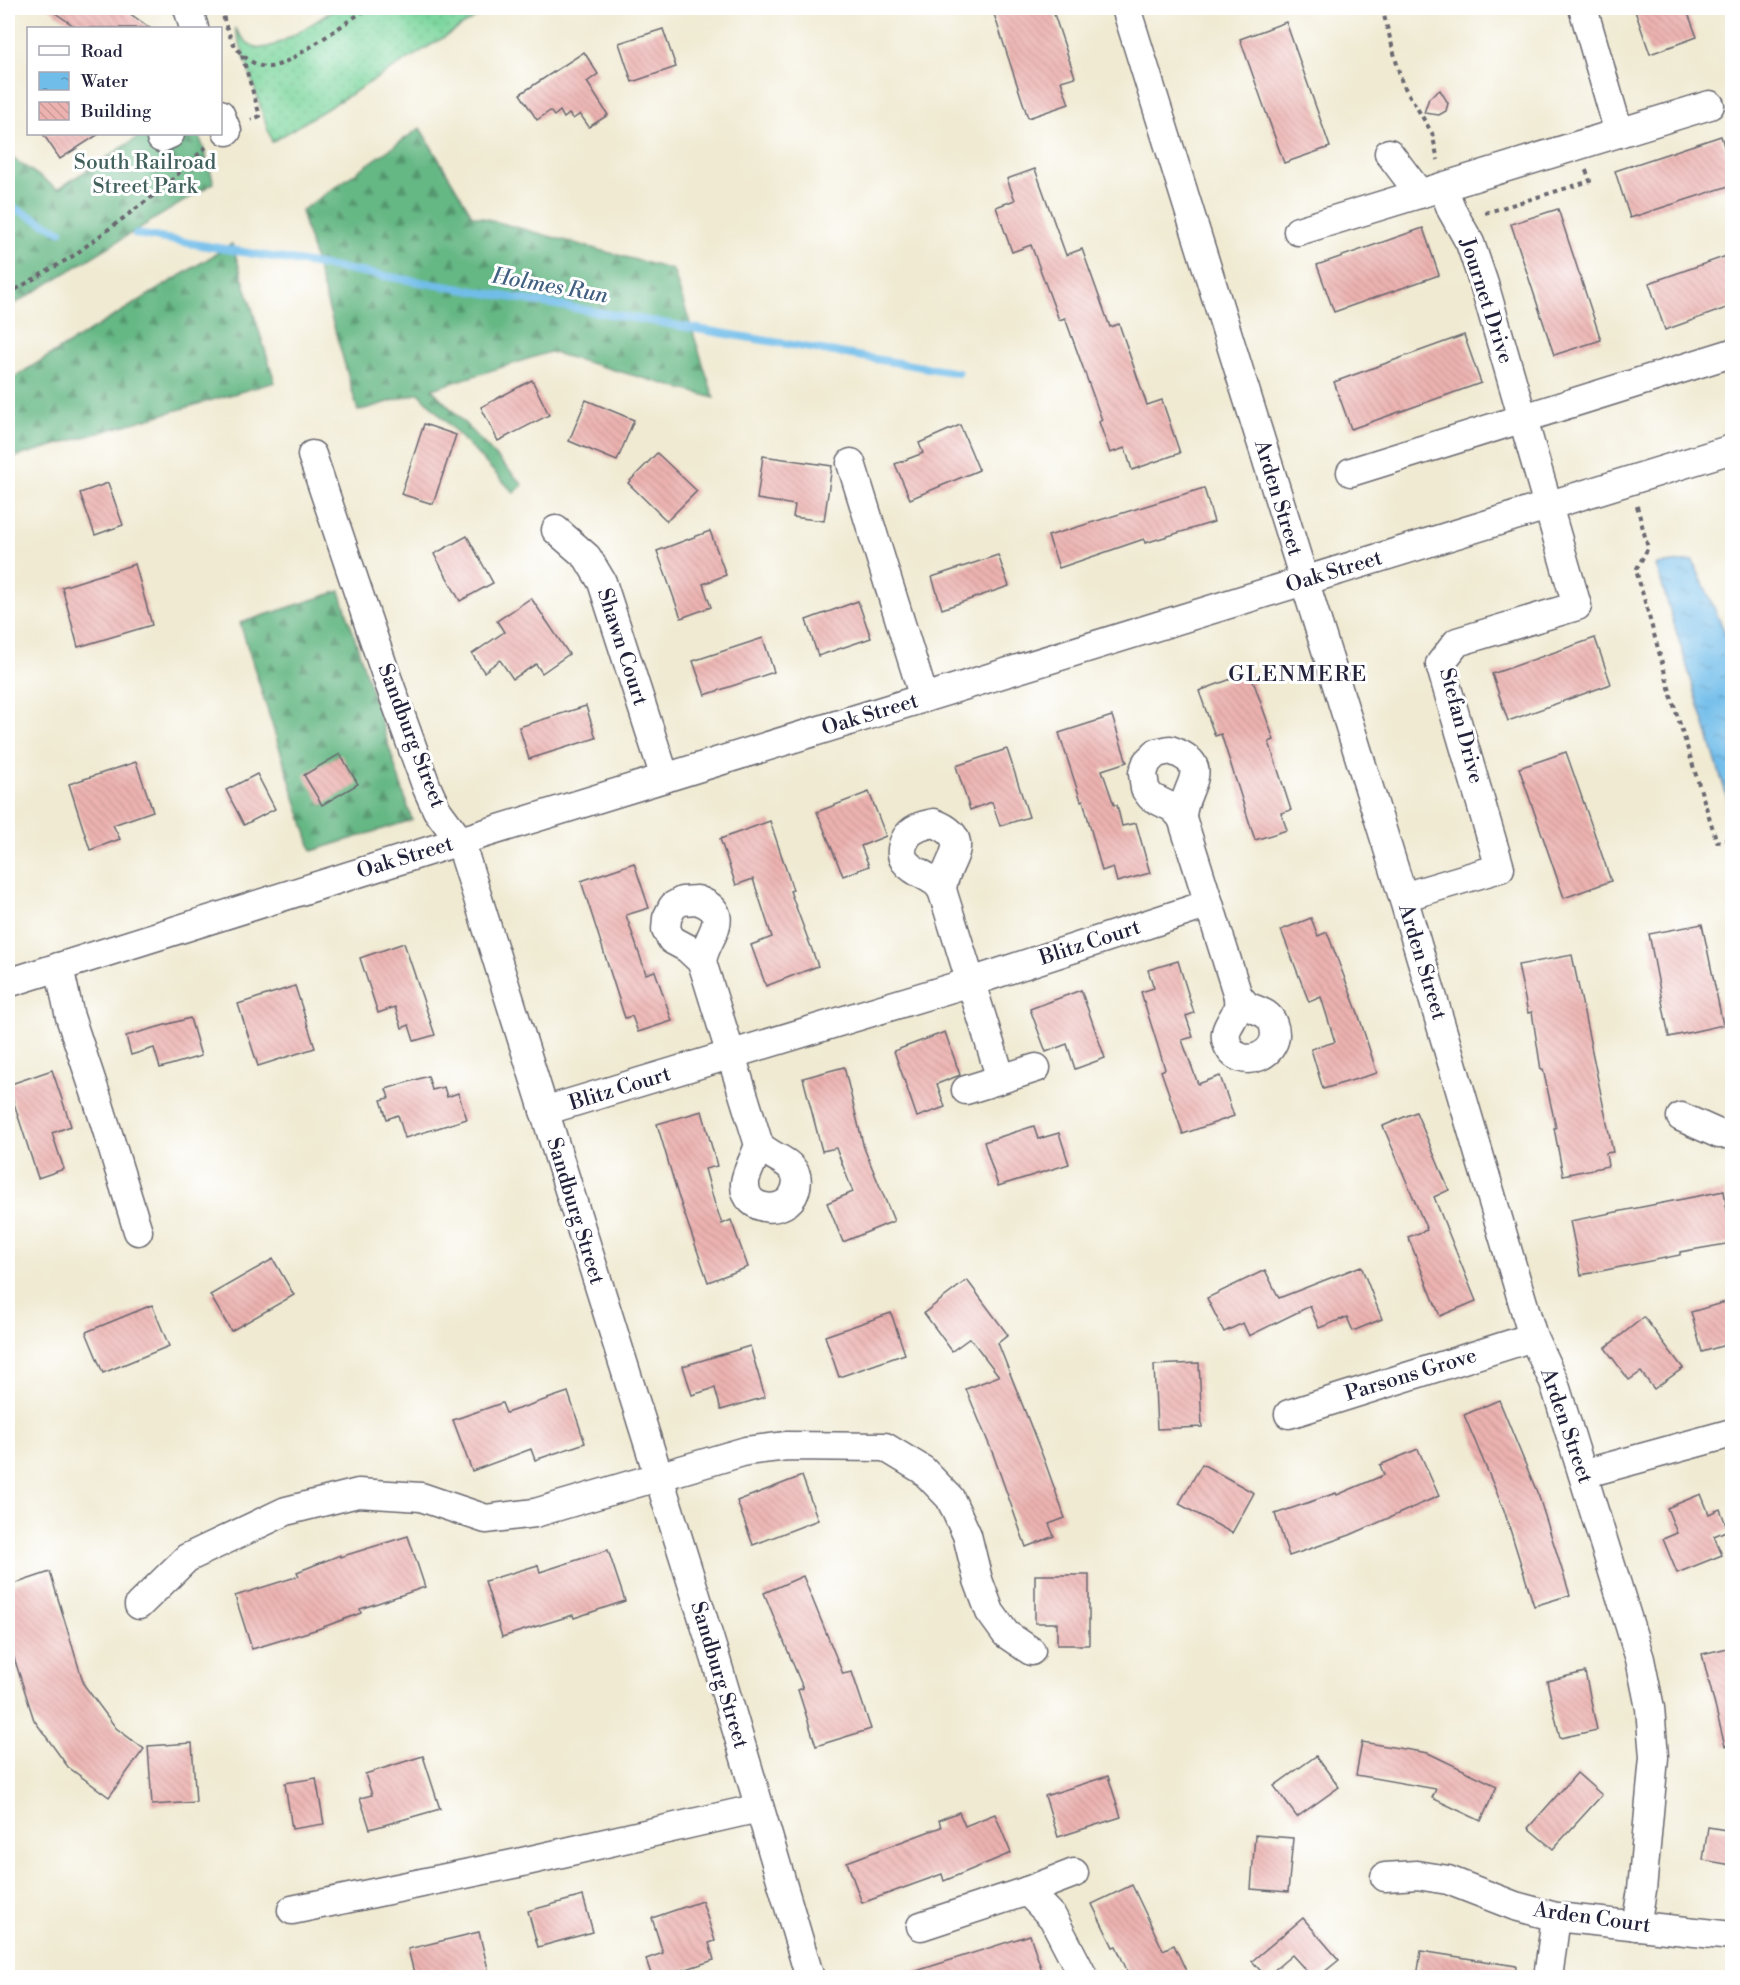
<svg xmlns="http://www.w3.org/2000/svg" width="1740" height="1985" font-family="'Libre Bodoni',serif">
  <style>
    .grass { fill: url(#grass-dots); stroke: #4f7c6c; stroke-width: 1.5 }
    .forest { fill: url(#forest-firs); stroke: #446c60; stroke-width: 1.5 }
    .water { fill: url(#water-ripples); stroke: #4a7092; stroke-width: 1.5 }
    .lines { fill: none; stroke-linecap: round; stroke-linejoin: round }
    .stream { stroke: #71bdea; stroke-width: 8 }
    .building { fill: url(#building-back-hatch) }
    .minor-casing { stroke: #6a6870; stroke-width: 31 }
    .path { stroke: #6a6870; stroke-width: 4; stroke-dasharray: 4.5 4.5; stroke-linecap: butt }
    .minor { stroke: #fff; stroke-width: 28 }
    .labels { text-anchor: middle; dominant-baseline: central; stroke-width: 6; stroke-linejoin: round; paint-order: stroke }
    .park-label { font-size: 21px; fill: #42615d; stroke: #fff }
    .street-label { font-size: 21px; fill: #22223b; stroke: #fff }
    .water-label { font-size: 22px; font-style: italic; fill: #426081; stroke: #fff }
    .neighbourhood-label { font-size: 22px; letter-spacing: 1.5px; fill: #22223b; stroke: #fff }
  </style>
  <defs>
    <pattern id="grass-dots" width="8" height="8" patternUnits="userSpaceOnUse" patternTransform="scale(1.5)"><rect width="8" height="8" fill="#7cd69d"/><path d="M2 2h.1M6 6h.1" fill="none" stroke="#6bb788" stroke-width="1.8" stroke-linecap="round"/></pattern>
    <pattern id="forest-firs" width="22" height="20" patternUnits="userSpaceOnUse" patternTransform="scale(1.5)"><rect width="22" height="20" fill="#65b784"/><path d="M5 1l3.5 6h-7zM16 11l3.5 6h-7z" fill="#53946d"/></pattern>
    <pattern id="water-ripples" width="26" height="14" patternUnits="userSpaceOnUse" patternTransform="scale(1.5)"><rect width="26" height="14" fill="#71bdea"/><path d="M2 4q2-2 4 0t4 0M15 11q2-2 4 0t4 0" fill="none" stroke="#5c99bf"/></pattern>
    <pattern id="building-back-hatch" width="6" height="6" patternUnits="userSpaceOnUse" patternTransform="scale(1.5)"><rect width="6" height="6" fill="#ecb2b0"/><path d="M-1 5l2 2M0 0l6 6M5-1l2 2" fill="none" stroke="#ca9998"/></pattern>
  </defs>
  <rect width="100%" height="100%" fill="#fff"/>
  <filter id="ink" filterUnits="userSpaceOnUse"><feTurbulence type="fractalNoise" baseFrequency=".0167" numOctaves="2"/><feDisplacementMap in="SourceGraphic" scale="12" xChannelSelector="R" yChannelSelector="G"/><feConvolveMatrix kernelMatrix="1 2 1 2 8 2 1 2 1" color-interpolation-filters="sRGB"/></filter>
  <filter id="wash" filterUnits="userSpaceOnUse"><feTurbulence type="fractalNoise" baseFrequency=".008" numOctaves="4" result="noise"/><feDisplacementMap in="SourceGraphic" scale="24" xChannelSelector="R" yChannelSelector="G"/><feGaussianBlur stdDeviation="1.35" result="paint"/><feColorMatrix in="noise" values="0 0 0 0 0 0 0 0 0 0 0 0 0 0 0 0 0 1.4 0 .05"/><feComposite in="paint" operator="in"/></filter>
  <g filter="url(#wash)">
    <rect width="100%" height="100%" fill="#f0ead2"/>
    <path class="grass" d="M 337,8 L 492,8 L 272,142 L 235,28 C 242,38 248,47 261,48 C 278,49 321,17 337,8 Z"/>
    <g class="forest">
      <path d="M 420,128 L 472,215 L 673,270 L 714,398 L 550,352 L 432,389 L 523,485 L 514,493 L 419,393 L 358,411 L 301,211 Z"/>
      <path d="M 143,134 L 199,134 L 214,183 L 8,308 L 8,155 L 58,189 Z"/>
      <path d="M 232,244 L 275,382 L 8,459 L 8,381 Z"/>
      <path d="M 340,591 L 412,820 L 312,851 L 240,623 Z"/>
    </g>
    <path class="water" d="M 1693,561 L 1732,648 L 1732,806 L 1730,807 L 1656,565 Z"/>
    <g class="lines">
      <g class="stream">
        <path d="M 8,205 L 60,231"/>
        <path d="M 136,234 L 958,373"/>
      </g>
    </g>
    <g id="blocks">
      <g class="building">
        <path d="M 48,8 L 122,8 L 150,28 L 77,28 Z"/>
        <path d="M 992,8 L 1052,8 L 1075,77 L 1061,81 L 1069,104 L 1028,118 Z"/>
        <path d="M 1634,8 L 1686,8 L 1697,37 L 1650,54 Z"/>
        <path d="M 1286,22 L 1330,147 L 1284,163 L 1240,39 Z"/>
        <path d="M 663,29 L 676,67 L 632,82 L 619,43 Z"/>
        <path d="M 584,52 L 598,74 L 587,82 L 608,115 L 589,127 L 580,114 L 573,119 L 569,114 L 564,118 L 560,111 L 554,116 L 550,111 L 537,120 L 520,94 Z"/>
        <path d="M 1440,90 L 1448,103 L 1446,111 L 1439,115 L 1424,113 L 1429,98 Z"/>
        <path d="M 43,134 L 99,134 L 60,159 Z"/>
        <path d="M 1721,136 L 1732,172 L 1732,185 L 1630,218 L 1615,171 Z"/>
        <path d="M 1035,169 L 1066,255 L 1082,249 L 1110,327 L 1119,324 L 1147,405 L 1162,400 L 1180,453 L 1132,470 L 1125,448 L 1110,453 L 1099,422 L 1102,420 L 1065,318 L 1059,320 L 1031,245 L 1012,252 L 996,207 L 1015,200 L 1007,179 Z"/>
        <path d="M 1558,209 L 1601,340 L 1554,355 L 1511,224 Z"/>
        <path d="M 1423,228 L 1439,275 L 1334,312 L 1317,265 Z"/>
        <path d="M 1732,254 L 1732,306 L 1665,330 L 1649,283 Z"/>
        <path d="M 1464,335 L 1481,383 L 1351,429 L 1334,382 Z"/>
        <path d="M 532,380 L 549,415 L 498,441 L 481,407 Z"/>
        <path d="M 586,400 L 634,420 L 617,461 L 569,441 Z"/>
        <path d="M 424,424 L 456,435 L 433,504 L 401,494 Z"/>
        <path d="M 960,425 L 979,470 L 910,499 L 895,464 L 923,453 L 919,443 Z"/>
        <path d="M 657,453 L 697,491 L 667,521 L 628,483 Z"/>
        <path d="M 763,456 L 832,466 L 824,521 L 793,517 L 795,505 L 757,499 Z"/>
        <path d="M 108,483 L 123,525 L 95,535 L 80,493 Z"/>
        <path d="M 1204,488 L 1214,522 L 1145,543 L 1144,539 L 1059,568 L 1048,536 Z"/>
        <path d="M 710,531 L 726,575 L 703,584 L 711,607 L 681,618 L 657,551 Z"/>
        <path d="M 467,536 L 493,583 L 460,601 L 434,554 Z"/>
        <path d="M 998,555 L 1009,586 L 942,609 L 932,577 Z"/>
        <path d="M 135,564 L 152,625 L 78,647 L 62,587 Z"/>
        <path d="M 531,598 L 569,654 L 542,673 L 536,664 L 513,679 L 500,660 L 484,672 L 472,654 L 504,632 L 497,621 Z"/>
        <path d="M 858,601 L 871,638 L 818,656 L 806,620 Z"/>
        <path d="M 763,638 L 774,672 L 705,695 L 693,661 Z"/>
        <path d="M 1595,638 L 1611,684 L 1508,721 L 1492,674 Z"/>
        <path d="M 1250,672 L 1274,740 L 1269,742 L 1291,810 L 1281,813 L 1287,830 L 1255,840 L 1221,734 L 1215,736 L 1199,691 Z"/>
        <path d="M 586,706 L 596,738 L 529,759 L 519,727 Z"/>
        <path d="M 1112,716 L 1127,762 L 1102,770 L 1114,805 L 1117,805 L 1122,826 L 1136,823 L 1150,873 L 1117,882 L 1113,867 L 1102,871 L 1083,800 L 1081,801 L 1059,733 Z"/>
        <path d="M 1007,749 L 1029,817 L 1000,826 L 992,802 L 970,810 L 956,766 Z"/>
        <path d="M 1566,752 L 1611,881 L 1564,898 L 1519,768 Z"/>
        <path d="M 340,754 L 358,784 L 322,805 L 304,775 Z"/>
        <path d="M 136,762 L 153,811 L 113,825 L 120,839 L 90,850 L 69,784 Z"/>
        <path d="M 257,774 L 275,809 L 244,825 L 226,790 Z"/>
        <path d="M 869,792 L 886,836 L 861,846 L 869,866 L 843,876 L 817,812 Z"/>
        <path d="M 770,821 L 793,890 L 790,891 L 818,966 L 766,986 L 751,945 L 772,937 L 753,879 L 736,885 L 720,839 Z"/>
        <path d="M 634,863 L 649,908 L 626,915 L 646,974 L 655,971 L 672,1021 L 638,1032 L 632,1016 L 625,1018 L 581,881 Z"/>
        <path d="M 1311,918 L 1318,936 L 1327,932 L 1358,1013 L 1377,1073 L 1323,1089 L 1311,1049 L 1335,1042 L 1321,997 L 1309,1002 L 1281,930 Z"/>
        <path d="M 1702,924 L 1723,1025 L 1669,1037 L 1649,934 Z"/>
        <path d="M 404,943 L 435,1035 L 414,1041 L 409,1025 L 402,1028 L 395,1007 L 378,1013 L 360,958 Z"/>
        <path d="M 1572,955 L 1613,1152 L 1606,1153 L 1608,1166 L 1563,1175 L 1554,1128 L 1556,1128 L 1543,1069 L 1541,1070 L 1532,1012 L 1528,1013 L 1518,965 Z"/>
        <path d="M 1178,961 L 1194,1013 L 1186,1016 L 1193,1037 L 1182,1040 L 1198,1084 L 1220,1076 L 1234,1116 L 1183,1134 L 1161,1071 L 1165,1069 L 1141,992 L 1154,988 L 1148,970 Z"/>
        <path d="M 295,986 L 315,1048 L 258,1066 L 238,1004 Z"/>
        <path d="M 1081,990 L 1105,1058 L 1075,1069 L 1067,1044 L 1046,1052 L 1030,1009 Z"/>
        <path d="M 190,1018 L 201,1056 L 160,1068 L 154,1048 L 131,1055 L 126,1036 Z"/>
        <path d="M 945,1032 L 960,1075 L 937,1084 L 945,1107 L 917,1117 L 894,1051 Z"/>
        <path d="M 844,1067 L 864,1148 L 894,1221 L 843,1242 L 827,1203 L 853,1192 L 836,1148 L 822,1151 L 803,1078 Z"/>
        <path d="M 52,1070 L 71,1126 L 52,1133 L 64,1169 L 38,1178 L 8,1085 Z"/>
        <path d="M 428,1076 L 432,1090 L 444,1087 L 447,1097 L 458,1093 L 467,1119 L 405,1138 L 398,1115 L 387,1119 L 381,1100 L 389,1098 L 386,1089 Z"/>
        <path d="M 702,1111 L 717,1166 L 705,1169 L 714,1201 L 722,1224 L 731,1220 L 748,1267 L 708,1282 L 678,1195 L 657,1124 Z"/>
        <path d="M 1416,1112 L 1449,1190 L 1434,1197 L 1476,1301 L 1440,1316 L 1408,1237 L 1427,1230 L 1383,1126 Z"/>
        <path d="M 1034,1126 L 1038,1139 L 1059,1133 L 1069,1164 L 998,1186 L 984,1142 Z"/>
        <path d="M 1724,1191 L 1732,1243 L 1680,1252 L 1680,1255 L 1581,1275 L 1570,1221 Z"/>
        <path d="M 273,1259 L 294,1295 L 231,1331 L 210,1295 Z"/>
        <path d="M 1361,1266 L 1382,1319 L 1353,1331 L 1347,1317 L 1319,1328 L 1310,1306 L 1249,1336 L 1243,1323 L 1224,1332 L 1207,1298 L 1265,1270 L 1279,1298 Z"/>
        <path d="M 967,1280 L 1008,1335 L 998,1343 L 1045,1462 L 1065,1518 L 1049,1524 L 1054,1536 L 1026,1547 L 993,1454 L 966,1389 L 999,1376 L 970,1338 L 952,1351 L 924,1313 Z"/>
        <path d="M 1732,1300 L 1732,1343 L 1702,1352 L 1691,1312 Z"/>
        <path d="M 152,1305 L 169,1346 L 103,1373 L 86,1332 Z"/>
        <path d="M 891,1313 L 905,1354 L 839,1377 L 825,1336 Z"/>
        <path d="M 1644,1317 L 1683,1368 L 1654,1389 L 1641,1372 L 1629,1380 L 1605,1348 Z"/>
        <path d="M 750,1346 L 765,1397 L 721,1410 L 715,1388 L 692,1395 L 683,1366 Z"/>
        <path d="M 1199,1363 L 1202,1427 L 1157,1429 L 1154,1365 Z"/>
        <path d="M 568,1392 L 585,1443 L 535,1460 L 531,1449 L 472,1471 L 453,1420 L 502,1403 L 506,1413 Z"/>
        <path d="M 1499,1400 L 1539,1497 L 1570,1595 L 1534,1606 L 1504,1510 L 1464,1415 Z"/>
        <path d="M 1418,1449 L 1439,1496 L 1350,1535 L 1289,1556 L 1275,1514 L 1336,1493 L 1337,1495 L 1384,1475 L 1380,1465 Z"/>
        <path d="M 1202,1464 L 1254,1493 L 1232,1533 L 1179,1504 Z"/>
        <path d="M 802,1476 L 818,1520 L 753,1545 L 737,1501 Z"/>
        <path d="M 1701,1494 L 1709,1514 L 1720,1509 L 1728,1530 L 1714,1536 L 1722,1555 L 1677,1573 L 1663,1539 L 1677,1533 L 1667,1508 Z"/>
        <path d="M 408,1536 L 425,1587 L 360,1609 L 361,1613 L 318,1629 L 252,1649 L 235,1596 L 299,1576 L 297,1572 L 340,1555 L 340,1557 Z"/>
        <path d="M 608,1550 L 625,1601 L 574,1618 L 573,1615 L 502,1637 L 485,1581 L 538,1565 L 540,1572 Z"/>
        <path d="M 50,1572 L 84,1685 L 116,1728 L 144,1749 L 109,1797 L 68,1767 L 34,1720 L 8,1639 L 8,1586 Z"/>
        <path d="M 1035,1575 L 1089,1575 L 1089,1645 L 1057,1645 L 1057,1623 L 1035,1623 Z"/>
        <path d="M 803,1576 L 843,1674 L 852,1672 L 871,1729 L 816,1746 L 798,1690 L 803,1688 L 764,1593 Z"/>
        <path d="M 1732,1647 L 1732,1745 L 1725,1746 L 1702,1654 Z"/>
        <path d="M 1585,1672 L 1597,1730 L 1560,1738 L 1547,1681 Z"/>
        <path d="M 1362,1742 L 1428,1753 L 1497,1786 L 1481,1821 L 1432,1798 L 1436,1789 L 1356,1775 Z"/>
        <path d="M 192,1743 L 196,1802 L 152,1805 L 148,1746 Z"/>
        <path d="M 423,1756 L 440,1809 L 370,1829 L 360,1798 L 372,1795 L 365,1774 Z"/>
        <path d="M 1316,1756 L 1339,1787 L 1297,1817 L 1274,1786 Z"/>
        <path d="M 1577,1773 L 1602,1795 L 1553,1849 L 1528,1828 Z"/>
        <path d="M 1108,1776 L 1121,1817 L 1058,1837 L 1045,1796 Z"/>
        <path d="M 316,1778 L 324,1824 L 292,1829 L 285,1783 Z"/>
        <path d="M 959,1812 L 965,1826 L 995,1814 L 1011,1853 L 944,1881 L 942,1874 L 862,1903 L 847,1862 L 941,1827 L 939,1820 Z"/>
        <path d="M 1708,1827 L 1732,1831 L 1732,1865 L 1703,1860 Z"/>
        <path d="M 1255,1835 L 1293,1838 L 1288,1892 L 1251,1889 Z"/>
        <path d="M 1132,1885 L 1163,1950 L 1174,1945 L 1189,1977 L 1130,1977 L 1116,1946 L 1113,1947 L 1092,1904 Z"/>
        <path d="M 583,1896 L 593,1932 L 538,1947 L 528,1911 Z"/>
        <path d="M 702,1901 L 715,1941 L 709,1943 L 714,1960 L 662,1977 L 652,1977 L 646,1959 L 663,1953 L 652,1918 Z"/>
        <path d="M 1303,1918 L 1339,1960 L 1318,1977 L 1312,1977 L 1292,1955 L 1266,1977 L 1252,1961 Z"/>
        <path d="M 479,1932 L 490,1977 L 415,1977 L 408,1949 Z"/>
        <path d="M 1030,1935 L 1044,1977 L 911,1977 L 910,1973 Z"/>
        <path d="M 1421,1951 L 1516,1966 L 1515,1977 L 1417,1977 Z"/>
      </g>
    </g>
  </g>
  <g filter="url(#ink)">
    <use href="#blocks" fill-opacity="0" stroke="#6a6870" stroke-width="1.5"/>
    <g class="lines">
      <defs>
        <g id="minor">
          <path d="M 188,8 L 194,28"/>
          <path d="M 1126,8 L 1403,897 L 1533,1337 L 1554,1382 L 1640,1659 L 1650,1708 L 1654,1757 L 1642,1890 L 1636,1926"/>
          <path d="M 1583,8 L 1619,133"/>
          <path d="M 220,114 L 227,131"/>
          <path d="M 161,138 L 170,134"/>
          <path d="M 1389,153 L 1420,194"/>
          <path d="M 1298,231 L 1710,105"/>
          <path d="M 312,455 L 385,672 L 427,788 L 437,810 L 460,841 L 716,1660 L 810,1978"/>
          <path d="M 851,463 L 924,698"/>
          <path d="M 1351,472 L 1732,353"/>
          <path d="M 556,530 L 587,557 L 602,582 L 665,778"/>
          <path d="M 1170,750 C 1217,766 1182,787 1182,818 L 1173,808 L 1151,797 L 1145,789 L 1143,773 L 1147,762 L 1156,753 Z"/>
          <path d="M 1182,818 L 1238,996"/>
          <path d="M 934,823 C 978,840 943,863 942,890 C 939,886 936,882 932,880 C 917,870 892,864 906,838 C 912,828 923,825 934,823 Z"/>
          <path d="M 942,890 L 1001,1079"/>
          <path d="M 1403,897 L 1500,868 L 1440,664 L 1457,642 L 1577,606 L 1484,284 L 1470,243 L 1452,211 L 1443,187"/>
          <path d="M 697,900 C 737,914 704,938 702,962 L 687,948 L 672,940 L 666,930 L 667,918 L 673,906 L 682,901 Z"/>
          <path d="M 702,962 L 759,1145"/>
          <path d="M 59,967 L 70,1017 L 98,1101 L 138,1231"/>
          <path d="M 8,983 L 460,841 L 1732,449"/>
          <path d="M 1238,996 C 1241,999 1244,1003 1247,1006 C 1257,1011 1269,1012 1273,1024 C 1285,1055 1238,1074 1227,1043 C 1222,1029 1233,1022 1237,1009 C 1239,1005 1238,1000 1238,996 Z"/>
          <path d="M 966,1090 L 1036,1068"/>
          <path d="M 544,1111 L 971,982 L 1209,904"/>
          <path d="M 1681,1117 L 1719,1134 L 1732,1134"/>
          <path d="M 759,1145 C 770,1157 788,1159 795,1173 C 798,1179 797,1185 795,1191 C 787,1216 745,1212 745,1185 C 744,1177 756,1155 759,1145 Z"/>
          <path d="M 1289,1414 L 1533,1337"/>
          <path d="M 1583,1474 L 1732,1433"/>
          <path d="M 139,1605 L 187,1558 L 286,1511 L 358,1493 L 421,1497 L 486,1519 L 535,1513 L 746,1451 L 787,1446 L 885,1447 L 923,1470 L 950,1498 L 967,1535 L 978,1580 L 990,1612 L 1006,1634 L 1031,1651"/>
          <path d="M 1385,1877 L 1417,1875 L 1448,1880 L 1515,1906 L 1556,1917 L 1732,1936"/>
          <path d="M 1027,1891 L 1053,1918 L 1084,1978"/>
          <path d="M 292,1910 L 518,1863 L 759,1808"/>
          <path d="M 921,1926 L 1027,1891 L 1074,1873"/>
          <path d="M 1548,1978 L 1556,1917"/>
        </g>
      </defs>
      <use href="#minor" class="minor-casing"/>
      <g class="path">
        <path d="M 221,8 C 224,18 226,29 231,38 C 236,52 254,68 270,67 C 291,65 347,20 369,8"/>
        <path d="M 1382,8 L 1402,83 L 1432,133 L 1438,160"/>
        <path d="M 242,55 L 260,116 L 251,120"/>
        <path d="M 1485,213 L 1590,181 L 1586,170"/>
        <path d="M 8,294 L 73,256 L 162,189 L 206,147"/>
        <path d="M 1637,506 L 1648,548 L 1636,570 L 1673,702 L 1717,842 L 1732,838"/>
      </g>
      <use href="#minor" class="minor"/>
    </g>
  </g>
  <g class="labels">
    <g class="park-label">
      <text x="145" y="163">South Railroad<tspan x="145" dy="24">Street Park</tspan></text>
    </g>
    <g class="street-label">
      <text transform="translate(1486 301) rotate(72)">Journet Drive</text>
      <text transform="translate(1278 498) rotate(73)">Arden Street</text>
      <text transform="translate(1334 572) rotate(-17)">Oak Street</text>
      <text transform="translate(622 647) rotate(72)">Shawn Court</text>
      <text transform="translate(870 715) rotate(-17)">Oak Street</text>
      <text transform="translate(1461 726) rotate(75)">Stefan Drive</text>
      <text transform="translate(411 736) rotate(69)">Sandburg Street</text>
      <text transform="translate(405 858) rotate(-17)">Oak Street</text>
      <text transform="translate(1090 943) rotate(-18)">Blitz Court</text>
      <text transform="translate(1422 962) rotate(73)">Arden Street</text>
      <text transform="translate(620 1089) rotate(-17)">Blitz Court</text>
      <text transform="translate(575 1211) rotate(73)">Sandburg Street</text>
      <text transform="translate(1411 1375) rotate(-17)">Parsons Grove</text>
      <text transform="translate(1566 1426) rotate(71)">Arden Street</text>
      <text transform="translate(719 1675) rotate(73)">Sandburg Street</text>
      <text transform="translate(1592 1918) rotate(8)">Arden Court</text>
    </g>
    <g class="water-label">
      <text transform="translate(550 286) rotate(10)">Holmes Run</text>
    </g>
    <g class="neighbourhood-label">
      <text x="1298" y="674">GLENMERE</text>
    </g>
  </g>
  <rect width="1740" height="1985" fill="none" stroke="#fff" stroke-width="30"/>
  <rect x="27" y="27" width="195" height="108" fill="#ffffff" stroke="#a7a7b1" stroke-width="1.5"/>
  <rect x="39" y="46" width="30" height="9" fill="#ffffff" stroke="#a7a7b1" stroke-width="1.5"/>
  <text x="81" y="57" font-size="18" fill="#22223b">Road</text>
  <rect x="39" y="72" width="30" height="18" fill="url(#water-ripples)" stroke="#a7a7b1" stroke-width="1.5"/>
  <text x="81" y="87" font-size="18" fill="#22223b">Water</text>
  <rect x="39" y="102" width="30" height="18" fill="url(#building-back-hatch)" stroke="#a7a7b1" stroke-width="1.5"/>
  <text x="81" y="117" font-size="18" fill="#22223b">Building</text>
</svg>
